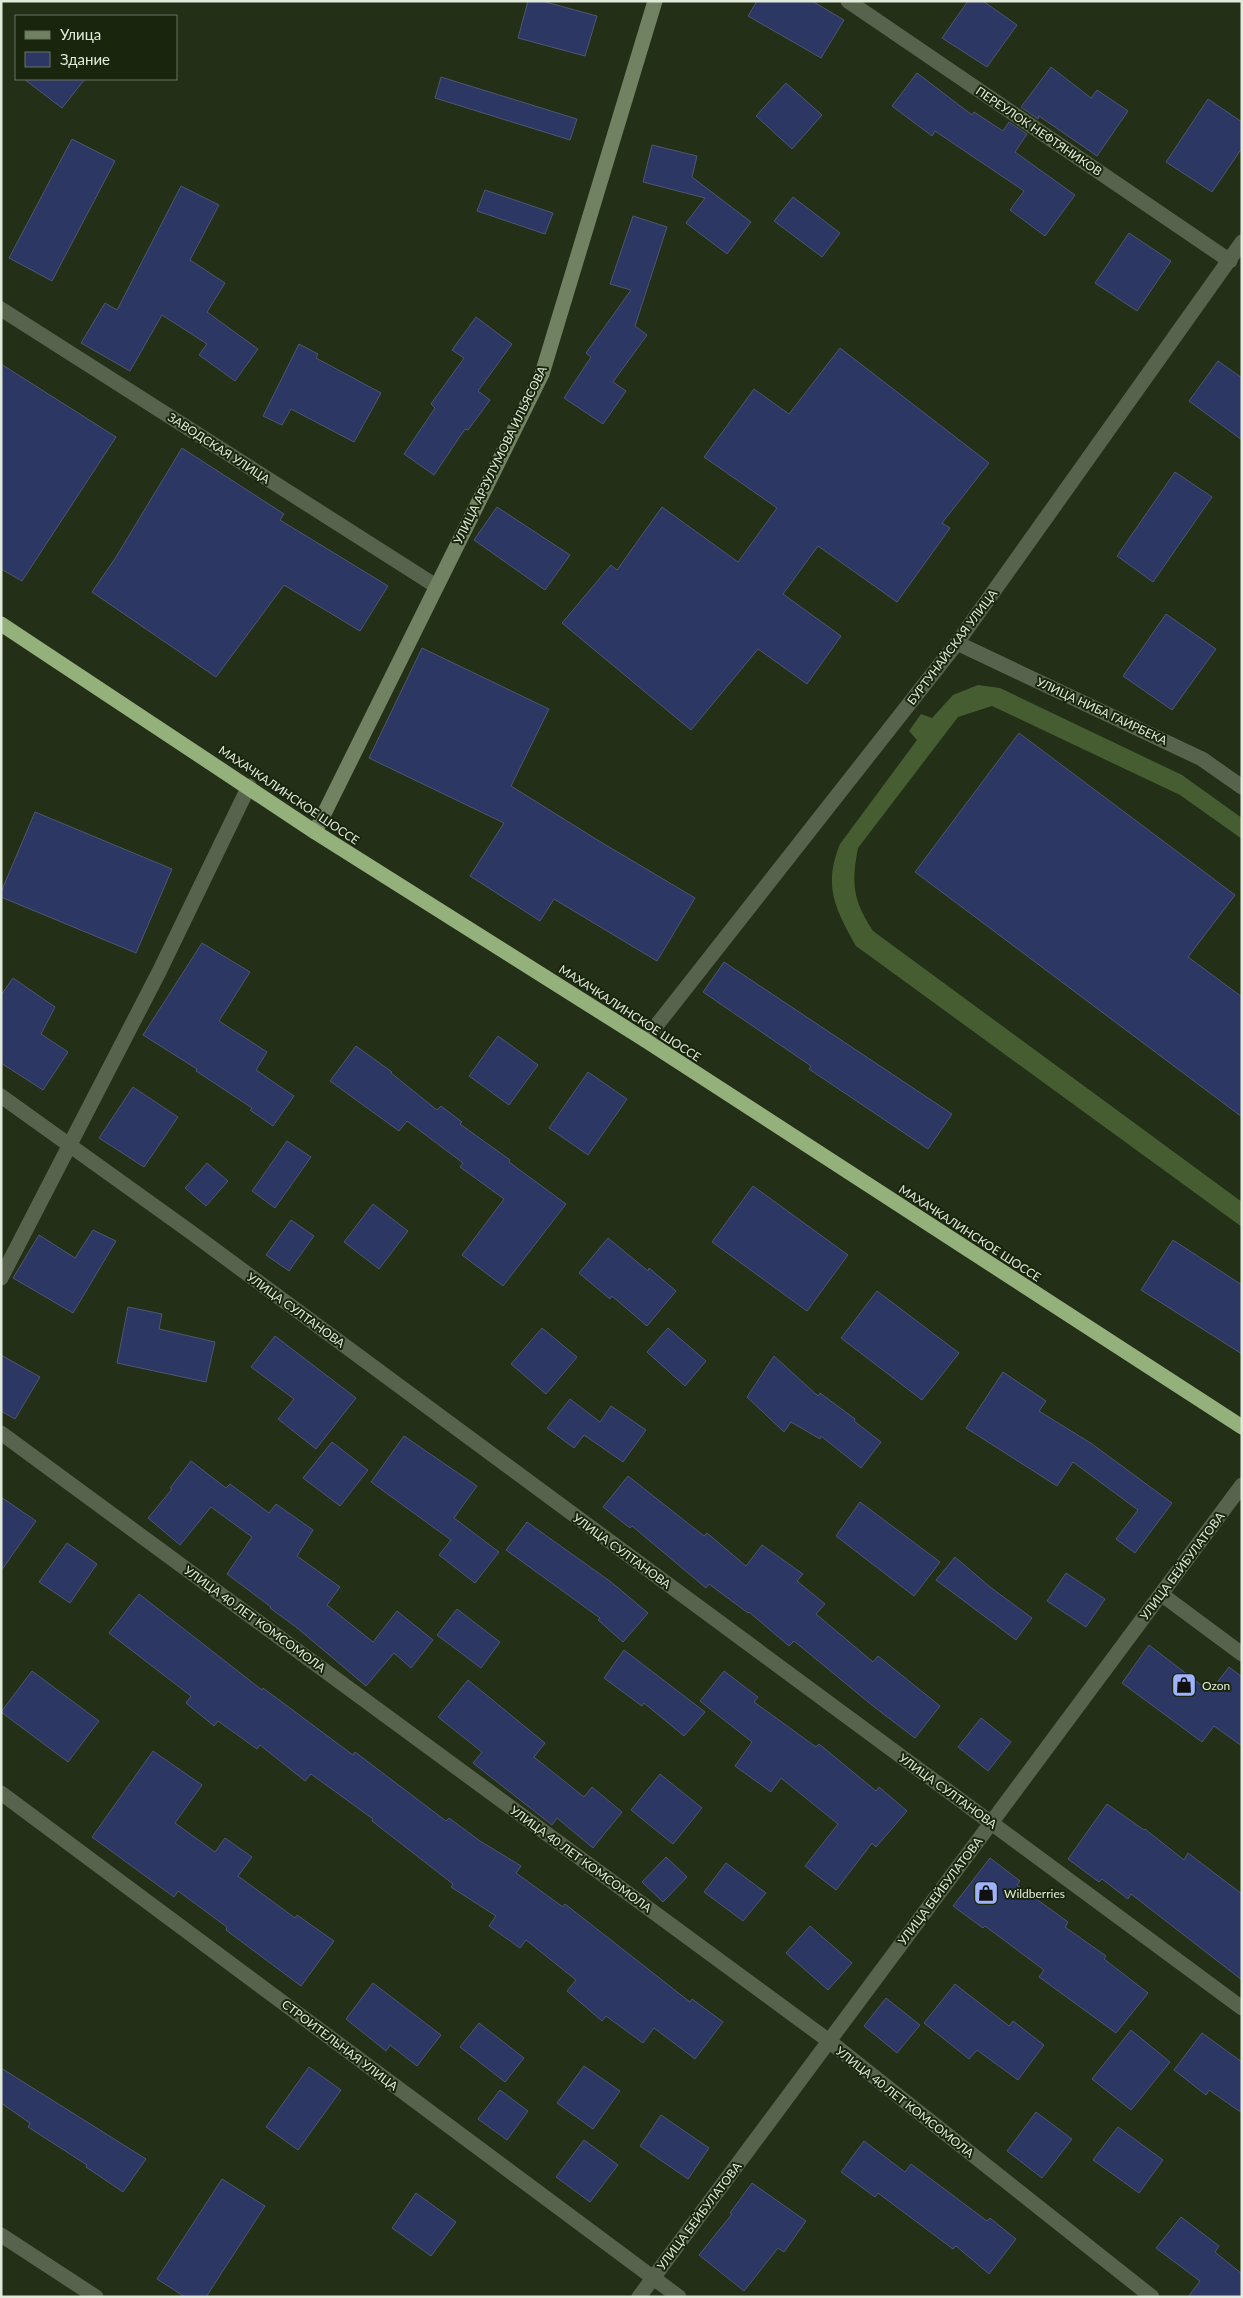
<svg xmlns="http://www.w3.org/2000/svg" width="1243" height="2298" font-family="Lato,sans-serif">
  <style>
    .grass { fill: #465d31 }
    .building { fill: #2c3764; stroke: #4e5671 }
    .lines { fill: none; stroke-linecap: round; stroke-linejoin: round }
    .street { stroke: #58634e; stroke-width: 15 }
    .secondary { stroke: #708261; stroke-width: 15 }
    .highway { stroke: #94b07b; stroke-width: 15 }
    .labels { text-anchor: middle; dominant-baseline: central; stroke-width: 4; stroke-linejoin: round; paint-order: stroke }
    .street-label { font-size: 12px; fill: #e2ebdb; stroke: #19250d }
    .poi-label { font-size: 12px; fill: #e2ebdb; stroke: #19250d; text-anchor: start }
  </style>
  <rect width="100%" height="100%" fill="#232f16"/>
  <path class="grass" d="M 978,685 L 1000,688 L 1182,775 L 1242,818 L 1242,839 L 1180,795 L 992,706 L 958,717 L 858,848 C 851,884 853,901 873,931 L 1242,1202 L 1242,1227 L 856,946 C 835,908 823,886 840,844 L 917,740 L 909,731 L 921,714 L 932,718 L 953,695 Z"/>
  <g class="building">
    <path d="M 528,1 L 542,1 L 597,16 L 585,56 L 518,38 Z"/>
    <path d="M 757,1 L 812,1 L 844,20 L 821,58 L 748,16 Z"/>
    <path d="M 968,1 L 983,1 L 1017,25 L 987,67 L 942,38 Z"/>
    <path d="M 1051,67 L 1091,98 L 1097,90 L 1128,111 L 1097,156 L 1039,116 L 1038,119 L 1021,107 Z"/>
    <path d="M 917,73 L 972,115 L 974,112 L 1003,131 L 1009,122 L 1027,134 L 1015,152 L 1075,195 L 1045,236 L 1010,210 L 1024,191 L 935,131 L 932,136 L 892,106 Z"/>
    <path d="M 441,77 L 577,119 L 570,140 L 435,98 Z"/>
    <path d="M 24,79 L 85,79 L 62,108 Z"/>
    <path d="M 786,83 L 822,115 L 792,149 L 756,116 Z"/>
    <path d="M 1208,99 L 1242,122 L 1242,148 L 1212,192 L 1166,162 Z"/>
    <path d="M 72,139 L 115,161 L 52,281 L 9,258 Z"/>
    <path d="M 652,145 L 697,156 L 692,177 L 751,222 L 727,254 L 686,223 L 705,198 L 643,182 Z"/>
    <path d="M 181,186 L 219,205 L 190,260 L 225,283 L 207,312 L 258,349 L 235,381 L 199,355 L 207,344 L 162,315 L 130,371 L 81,343 L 105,303 L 117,310 Z"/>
    <path d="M 485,190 L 553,213 L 545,234 L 477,211 Z"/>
    <path d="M 793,197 L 840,233 L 822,257 L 774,221 Z"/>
    <path d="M 633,216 L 667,227 L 635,326 L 647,335 L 613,382 L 626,391 L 603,424 L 564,398 L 591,357 L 586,353 L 631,290 L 610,284 Z"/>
    <path d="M 1129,233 L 1171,261 L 1137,311 L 1095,283 Z"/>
    <path d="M 476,317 L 512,344 L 478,391 L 490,400 L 468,430 L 465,429 L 434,475 L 404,454 L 435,408 L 431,404 L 464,358 L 452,350 Z"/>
    <path d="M 299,344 L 318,354 L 316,358 L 381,393 L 354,442 L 291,409 L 282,425 L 263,416 Z"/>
    <path d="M 840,348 L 989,463 L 942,523 L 950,528 L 897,602 L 818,546 L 783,594 L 841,636 L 807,684 L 758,649 L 691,730 L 562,623 L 611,565 L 617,570 L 662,507 L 738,562 L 777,508 L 704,457 L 754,389 L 789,414 Z"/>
    <path d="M 1218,361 L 1242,378 L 1242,440 L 1189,401 Z"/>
    <path d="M 1,364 L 116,437 L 22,581 L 1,569 Z"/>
    <path d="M 182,448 L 284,514 L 280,520 L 388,586 L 360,631 L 284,585 L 216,677 L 92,592 L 116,557 Z"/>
    <path d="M 1175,472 L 1212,497 L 1153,582 L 1117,556 Z"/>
    <path d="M 497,507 L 570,555 L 545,590 L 474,540 Z"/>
    <path d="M 1166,614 L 1216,649 L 1172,710 L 1123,676 Z"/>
    <path d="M 422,648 L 549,709 L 511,786 L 599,841 L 695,898 L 657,961 L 554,899 L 540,921 L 470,876 L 504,823 L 369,758 Z"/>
    <path d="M 1019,733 L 1235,895 L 1188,957 L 1242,997 L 1242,1117 L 915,872 Z"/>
    <path d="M 35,812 L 172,869 L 136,953 L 1,897 L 1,892 Z"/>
    <path d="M 202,943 L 250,972 L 219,1021 L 267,1052 L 256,1070 L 294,1096 L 273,1126 L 250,1110 L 252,1108 L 196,1071 L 197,1069 L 143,1035 Z"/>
    <path d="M 724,962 L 952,1114 L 928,1149 L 809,1069 L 811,1066 L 703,992 Z"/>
    <path d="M 13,978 L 55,1007 L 41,1034 L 68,1052 L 43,1090 L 1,1063 L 1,995 Z"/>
    <path d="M 498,1036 L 538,1065 L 509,1105 L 469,1076 Z"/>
    <path d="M 356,1046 L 392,1072 L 391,1073 L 437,1110 L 441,1106 L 462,1122 L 460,1124 L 510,1160 L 509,1162 L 566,1204 L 503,1286 L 462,1255 L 504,1199 L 460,1167 L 463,1163 L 407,1121 L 399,1131 L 330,1081 Z"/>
    <path d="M 588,1072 L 627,1099 L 588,1155 L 549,1128 Z"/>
    <path d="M 133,1087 L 178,1117 L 144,1167 L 99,1138 Z"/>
    <path d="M 287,1141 L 311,1157 L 275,1208 L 252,1191 Z"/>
    <path d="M 207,1163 L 228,1181 L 206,1206 L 185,1188 Z"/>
    <path d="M 753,1186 L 848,1255 L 807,1311 L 712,1242 Z"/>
    <path d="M 373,1204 L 408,1231 L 379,1269 L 344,1242 Z"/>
    <path d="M 291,1220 L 314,1236 L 289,1271 L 266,1255 Z"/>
    <path d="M 93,1230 L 116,1241 L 73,1313 L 13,1278 L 39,1235 L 75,1258 Z"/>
    <path d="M 608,1238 L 648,1271 L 649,1268 L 676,1291 L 647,1326 L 612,1296 L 610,1299 L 579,1273 Z"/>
    <path d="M 1173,1240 L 1242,1285 L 1242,1354 L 1141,1290 Z"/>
    <path d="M 877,1291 L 959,1353 L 922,1400 L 841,1338 Z"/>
    <path d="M 128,1307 L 162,1314 L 159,1329 L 215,1342 L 206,1382 L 117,1363 Z"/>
    <path d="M 542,1328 L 577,1357 L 546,1394 L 511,1364 Z"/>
    <path d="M 668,1328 L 706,1361 L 685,1386 L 647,1352 Z"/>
    <path d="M 275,1336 L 356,1398 L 316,1449 L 278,1419 L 294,1399 L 251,1367 Z"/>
    <path d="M 1,1355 L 40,1377 L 15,1419 L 1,1411 Z"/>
    <path d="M 774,1356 L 818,1396 L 820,1393 L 855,1419 L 854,1421 L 881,1442 L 861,1468 L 821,1436 L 820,1439 L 791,1422 L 784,1432 L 747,1397 Z"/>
    <path d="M 1003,1372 L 1046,1401 L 1039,1411 L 1092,1444 L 1172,1503 L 1135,1553 L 1116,1539 L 1138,1510 L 1073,1462 L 1057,1486 L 966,1428 Z"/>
    <path d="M 570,1399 L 600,1422 L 611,1406 L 646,1430 L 623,1462 L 584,1435 L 574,1448 L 547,1428 Z"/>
    <path d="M 404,1436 L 477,1486 L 454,1518 L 499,1552 L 475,1583 L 439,1555 L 451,1540 L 371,1482 Z"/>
    <path d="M 332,1442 L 368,1470 L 340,1506 L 303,1478 Z"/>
    <path d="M 191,1461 L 226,1488 L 230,1484 L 269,1513 L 276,1504 L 313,1530 L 297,1556 L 340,1587 L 327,1605 L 373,1642 L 397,1611 L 433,1640 L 411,1668 L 394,1653 L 366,1686 L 296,1627 L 270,1608 L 271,1607 L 227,1574 L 252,1537 L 211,1507 L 180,1545 L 148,1518 L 172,1489 L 170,1488 Z"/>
    <path d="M 628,1476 L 704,1536 L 707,1533 L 746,1566 L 762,1545 L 803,1574 L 797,1581 L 825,1604 L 816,1614 L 873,1662 L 878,1656 L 940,1706 L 915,1738 L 873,1706 L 794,1641 L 789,1646 L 749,1612 L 748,1613 L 709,1584 L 706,1588 L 632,1526 L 630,1528 L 603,1507 Z"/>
    <path d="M 1,1497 L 36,1521 L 1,1571 Z"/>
    <path d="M 860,1502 L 940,1562 L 914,1596 L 836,1536 Z"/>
    <path d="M 527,1522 L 611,1582 L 648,1613 L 623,1642 L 598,1620 L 600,1618 L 506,1550 Z"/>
    <path d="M 67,1543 L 97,1564 L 70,1603 L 39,1582 Z"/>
    <path d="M 955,1557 L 990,1587 L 1032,1618 L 1016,1640 L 936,1580 Z"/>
    <path d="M 1066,1573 L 1105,1599 L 1086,1627 L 1047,1601 Z"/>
    <path d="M 139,1594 L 262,1690 L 263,1688 L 353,1755 L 355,1752 L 446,1821 L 449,1818 L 480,1841 L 521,1866 L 516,1873 L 563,1907 L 565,1904 L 690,2002 L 692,1999 L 723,2022 L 695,2059 L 654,2028 L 643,2043 L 606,2016 L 602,2021 L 567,1991 L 576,1980 L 526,1940 L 520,1948 L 489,1926 L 496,1916 L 451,1887 L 453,1884 L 372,1821 L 373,1819 L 311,1774 L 305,1781 L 260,1745 L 257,1749 L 218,1721 L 214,1726 L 186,1703 L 191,1696 L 109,1633 Z"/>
    <path d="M 457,1609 L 500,1642 L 481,1668 L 437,1635 Z"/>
    <path d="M 1149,1645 L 1210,1692 L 1229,1667 L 1242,1677 L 1242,1746 L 1214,1726 L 1202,1742 L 1122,1683 Z"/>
    <path d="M 624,1650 L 705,1712 L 684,1736 L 644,1703 L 642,1706 L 604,1678 Z"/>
    <path d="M 32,1671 L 99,1721 L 68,1762 L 1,1712 Z"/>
    <path d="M 724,1671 L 758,1697 L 754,1702 L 816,1747 L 819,1744 L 876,1791 L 879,1787 L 907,1811 L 876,1847 L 872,1843 L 836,1890 L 805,1866 L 838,1824 L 781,1778 L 771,1792 L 735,1766 L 752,1742 L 700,1701 Z"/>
    <path d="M 468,1680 L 545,1743 L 534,1757 L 584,1797 L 592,1787 L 622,1812 L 593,1848 L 557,1818 L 552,1825 L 473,1763 L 482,1752 L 438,1717 Z"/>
    <path d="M 981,1718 L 1011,1742 L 988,1771 L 958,1747 Z"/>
    <path d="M 153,1751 L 202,1785 L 175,1823 L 215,1852 L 225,1838 L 252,1857 L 238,1876 L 295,1918 L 297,1915 L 334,1941 L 301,1986 L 226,1930 L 227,1927 L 178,1891 L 174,1897 L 92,1837 Z"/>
    <path d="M 660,1774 L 702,1808 L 673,1844 L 631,1810 Z"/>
    <path d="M 1107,1804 L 1144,1830 L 1145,1829 L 1184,1860 L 1188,1853 L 1242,1894 L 1242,1980 L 1131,1894 L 1128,1899 L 1102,1879 L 1099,1882 L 1068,1859 Z"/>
    <path d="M 666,1857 L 687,1877 L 663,1902 L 642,1882 Z"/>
    <path d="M 990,1858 L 1020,1881 L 1017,1885 L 1068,1922 L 1065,1927 L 1106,1956 L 1104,1959 L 1148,1993 L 1116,2033 L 1039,1977 L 1044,1970 L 985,1926 L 983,1928 L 953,1906 Z"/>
    <path d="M 726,1863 L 766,1893 L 743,1921 L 704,1892 Z"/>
    <path d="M 810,1926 L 852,1963 L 828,1990 L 786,1953 Z"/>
    <path d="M 373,1983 L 441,2035 L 417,2066 L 390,2045 L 386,2051 L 346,2019 Z"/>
    <path d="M 955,1984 L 1009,2026 L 1013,2021 L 1044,2045 L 1018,2080 L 977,2050 L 969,2059 L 924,2023 Z"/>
    <path d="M 886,1998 L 920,2025 L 897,2053 L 864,2026 Z"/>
    <path d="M 479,2023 L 524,2058 L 505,2082 L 460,2047 Z"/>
    <path d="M 1131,2030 L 1170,2062 L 1131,2110 L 1092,2079 Z"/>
    <path d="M 1202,2033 L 1242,2062 L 1242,2113 L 1209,2090 L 1206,2095 L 1174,2070 Z"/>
    <path d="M 584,2066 L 620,2091 L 593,2129 L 557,2103 Z"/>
    <path d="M 309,2067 L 341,2090 L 298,2150 L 266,2127 Z"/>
    <path d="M 1,2068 L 146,2159 L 123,2192 L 86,2167 L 87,2165 L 28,2127 L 30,2123 L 1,2103 Z"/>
    <path d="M 500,2090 L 528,2111 L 507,2140 L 478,2119 Z"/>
    <path d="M 1036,2112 L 1072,2139 L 1042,2178 L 1007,2151 Z"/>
    <path d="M 661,2115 L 709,2148 L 688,2179 L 640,2146 Z"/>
    <path d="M 1118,2127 L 1163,2160 L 1139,2193 L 1093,2160 Z"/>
    <path d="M 584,2140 L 618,2165 L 590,2202 L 556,2177 Z"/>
    <path d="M 864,2141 L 905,2172 L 911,2164 L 987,2221 L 990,2218 L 1016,2239 L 989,2274 L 956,2246 L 953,2249 L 878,2193 L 875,2197 L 841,2172 Z"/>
    <path d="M 222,2179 L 265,2206 L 206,2297 L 185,2297 L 157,2279 Z"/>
    <path d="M 752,2183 L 806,2221 L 784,2252 L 778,2248 L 744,2291 L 699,2255 L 732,2214 L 730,2213 Z"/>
    <path d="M 416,2193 L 456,2222 L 431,2256 L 392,2228 Z"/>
    <path d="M 1181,2217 L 1219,2246 L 1215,2252 L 1242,2274 L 1242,2297 L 1188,2297 L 1200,2281 L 1156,2248 Z"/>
  </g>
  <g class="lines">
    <g class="street">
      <path d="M 848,1 L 1230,261"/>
      <path d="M 1,309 L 436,586"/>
      <path d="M 957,643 L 1202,759 L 1242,787"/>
      <path d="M 645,1040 L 957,643 L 1242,242"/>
      <path d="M 1,1096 L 192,1233 L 1242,2008"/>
      <path d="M 1,1278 L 159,972 L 249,786"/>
      <path d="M 1,1433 L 829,2041 L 1152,2297"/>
      <path d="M 1161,1594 L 1242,1654"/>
      <path d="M 1,1793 L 679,2297"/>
      <path d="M 1,2235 L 96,2297"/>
      <path d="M 639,2297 L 1242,1485"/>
    </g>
    <path class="secondary" d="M 315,832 L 542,374 L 655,1"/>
    <path class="highway" d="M 1,624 L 315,832 L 645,1040 L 1242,1427"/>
  </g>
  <defs>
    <symbol id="shop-square" viewBox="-11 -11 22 22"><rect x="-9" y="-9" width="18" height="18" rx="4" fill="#9fb3fd" stroke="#19250d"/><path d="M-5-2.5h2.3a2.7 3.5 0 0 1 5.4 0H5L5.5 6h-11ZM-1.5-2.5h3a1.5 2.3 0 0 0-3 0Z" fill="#111"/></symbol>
  </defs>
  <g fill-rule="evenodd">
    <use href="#shop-square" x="1170" y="1671" width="28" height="28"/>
    <use href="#shop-square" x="972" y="1879" width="28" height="28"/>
  </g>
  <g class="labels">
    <g class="street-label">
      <text transform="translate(1039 131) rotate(34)">ПЕРЕУЛОК НЕФТЯНИКОВ</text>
      <text transform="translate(219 448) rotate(33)">ЗАВОДСКАЯ УЛИЦА</text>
      <text transform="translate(500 455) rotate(-64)">УЛИЦА АРЗУЛУМОВА ИЛЬЯСОВА</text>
      <text transform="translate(952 647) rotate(-53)">БУРТУНАЙСКАЯ УЛИЦА</text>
      <text transform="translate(1102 711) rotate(25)">УЛИЦА НИБА ГАИРБЕКА</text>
      <text transform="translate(289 795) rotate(34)">МАХАЧКАЛИНСКОЕ ШОССЕ</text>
      <text transform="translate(630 1013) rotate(33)">МАХАЧКАЛИНСКОЕ ШОССЕ</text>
      <text transform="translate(970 1233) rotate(33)">МАХАЧКАЛИНСКОЕ ШОССЕ</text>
      <text transform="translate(296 1310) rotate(36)">УЛИЦА СУЛТАНОВА</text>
      <text transform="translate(622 1551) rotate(36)">УЛИЦА СУЛТАНОВА</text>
      <text transform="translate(1182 1566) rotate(-53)">УЛИЦА БЕЙБУЛАТОВА</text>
      <text transform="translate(255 1619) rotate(36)">УЛИЦА 40 ЛЕТ КОМСОМОЛА</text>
      <text transform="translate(948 1791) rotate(36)">УЛИЦА СУЛТАНОВА</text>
      <text transform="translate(581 1859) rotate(36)">УЛИЦА 40 ЛЕТ КОМСОМОЛА</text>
      <text transform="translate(940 1891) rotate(-53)">УЛИЦА БЕЙБУЛАТОВА</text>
      <text transform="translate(340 2045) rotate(37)">СТРОИТЕЛЬНАЯ УЛИЦА</text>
      <text transform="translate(905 2102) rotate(38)">УЛИЦА 40 ЛЕТ КОМСОМОЛА</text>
      <text transform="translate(699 2216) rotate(-53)">УЛИЦА БЕЙБУЛАТОВА</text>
    </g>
    <g class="poi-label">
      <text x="1202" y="1685">Ozon</text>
      <text x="1004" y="1893">Wildberries</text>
    </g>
  </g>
  <rect width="1243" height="2298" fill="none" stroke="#e2ebdb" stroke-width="5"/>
  <rect x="15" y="15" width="162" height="65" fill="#19250d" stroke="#69745f"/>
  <rect x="25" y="31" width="25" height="8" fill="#708261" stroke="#69745f"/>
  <text x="60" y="40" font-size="15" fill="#e2ebdb">Улица</text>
  <rect x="25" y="52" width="25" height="15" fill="#2c3764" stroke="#69745f"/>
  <text x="60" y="65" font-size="15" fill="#e2ebdb">Здание</text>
</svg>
